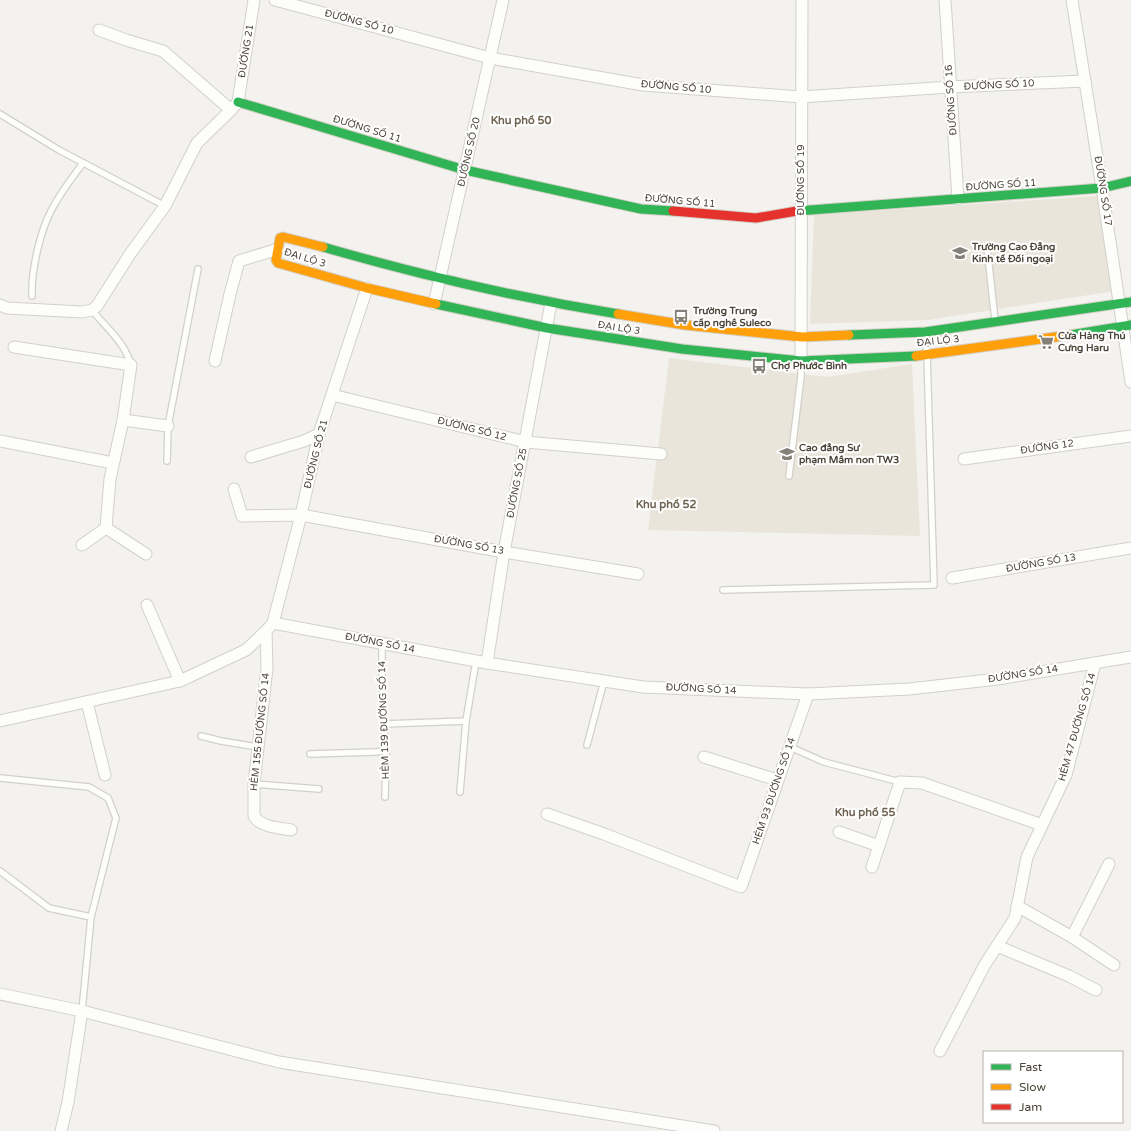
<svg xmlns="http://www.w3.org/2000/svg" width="1131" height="1131" font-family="'Varela Round',sans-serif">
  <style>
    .education { fill: #eae5da }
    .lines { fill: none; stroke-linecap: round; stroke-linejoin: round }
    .lane-casing { stroke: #d2d0cb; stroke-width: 8 }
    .street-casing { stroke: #d2d0cb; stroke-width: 13 }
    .fast-casing { stroke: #d3cfc5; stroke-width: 11 }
    .slow-casing { stroke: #d3cfc5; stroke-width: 11 }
    .jam-casing { stroke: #d3cfc5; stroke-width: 11 }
    .lane { stroke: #fdfdfc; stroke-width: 5.5 }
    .street { stroke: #fdfdfc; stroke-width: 11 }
    .fast { stroke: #30b455; stroke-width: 9 }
    .slow { stroke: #ff9f0a; stroke-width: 9 }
    .jam { stroke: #e5322d; stroke-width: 9 }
    .labels { text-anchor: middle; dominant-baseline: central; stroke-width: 4; stroke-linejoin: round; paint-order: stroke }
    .street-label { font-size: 10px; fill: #4b4439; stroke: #fff }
    .poi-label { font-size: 10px; font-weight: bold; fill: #4b4439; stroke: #fff; text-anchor: start }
    .neighbourhood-label { font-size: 11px; font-weight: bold; fill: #6e6250; stroke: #fff }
  </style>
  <rect width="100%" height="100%" fill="#f4f2ee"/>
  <g class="education">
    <path d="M 1097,196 L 1115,291 L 928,320 L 810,324 L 814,215 Z"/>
    <path d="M 669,358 L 827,377 L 912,364 L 920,536 L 648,530 Z"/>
  </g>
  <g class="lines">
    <defs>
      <g id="lane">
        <path d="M 0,114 L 59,150 L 165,206"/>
        <path d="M 987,247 L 995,320"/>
        <path d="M 32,296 C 31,271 40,231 52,209 C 61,192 72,178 83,163"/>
        <path d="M 92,310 C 106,328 125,342 131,365"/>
        <path d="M 167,461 L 168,426 L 198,269"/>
        <path d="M 789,476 L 801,376 L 801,363"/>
        <path d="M 723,590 L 934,585 L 927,355 L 925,333"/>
        <path d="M 382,643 L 382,711 C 387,725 382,741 386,754 L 385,797"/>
        <path d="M 384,724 L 466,721"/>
        <path d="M 201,736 L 221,741 L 258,747"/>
        <path d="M 587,745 L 604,681"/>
        <path d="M 790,747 L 824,762 L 900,782"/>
        <path d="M 310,754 L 375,752 L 382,751 L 384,748"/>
        <path d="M 0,778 L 89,787 L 108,798 L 116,818 L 91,917 L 82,1011"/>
        <path d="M 254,784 L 319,789"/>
        <path d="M 460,792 L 466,721 L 476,661"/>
        <path d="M 0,871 L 49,908 L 91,917"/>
      </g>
      <g id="street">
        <path d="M 275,0 L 490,58 L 643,85 L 801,97 L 950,87 L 1085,81"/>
        <path d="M 945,0 L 958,199"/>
        <path d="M 1072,0 L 1102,188 L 1131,382"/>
        <path d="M 99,30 L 126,40 L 163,51 L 231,110 L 238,102 L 254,0"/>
        <path d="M 434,304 L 503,0"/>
        <path d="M 0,305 L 7,308 L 82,312 L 92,310 L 97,306 L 130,254 L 165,206 L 197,143 L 231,110"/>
        <path d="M 14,347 L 131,365 L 123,420 L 110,479 L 106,528 L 82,545"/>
        <path d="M 215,361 L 230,294 L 239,261 L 278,249"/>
        <path d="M 801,361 L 802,0"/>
        <path d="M 332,395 L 526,442 L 661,454"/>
        <path d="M 123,420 L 168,426"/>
        <path d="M 0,441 L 113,463"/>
        <path d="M 251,457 L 304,441 L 319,434"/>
        <path d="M 964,459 L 1131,436"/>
        <path d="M 234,489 L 242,516 L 301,515 L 504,552 L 638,574"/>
        <path d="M 106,528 L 146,554"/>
        <path d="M 952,578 L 1131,548"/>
        <path d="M 147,605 L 180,681"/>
        <path d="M 273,623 L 487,663 L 643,687 L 808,694 L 909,689 L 998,679 L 1131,657"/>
        <path d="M 266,631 L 267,668 L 254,784 L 254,816 C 260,827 280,828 291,830"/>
        <path d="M 487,663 L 504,552 L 551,303"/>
        <path d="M 87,702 L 105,775"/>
        <path d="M 0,721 L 180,681 L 246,650 L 266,631 L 273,623 L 301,515 L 319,434 L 367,288"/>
        <path d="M 704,757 L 777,780"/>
        <path d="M 547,814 L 604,834 L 741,887 L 808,694"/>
        <path d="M 839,832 L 879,846"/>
        <path d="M 872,867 L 900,782 L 922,783 L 1042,825"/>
        <path d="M 1017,906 L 1072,937 L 1109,864"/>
        <path d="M 1072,937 L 1114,965"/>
        <path d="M 997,946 L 1069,976 L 1096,990"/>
        <path d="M 0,994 L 82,1011 L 279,1062 L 714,1131"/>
        <path d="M 940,1051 L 984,966 L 1015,918 L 1027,857 L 1066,775 L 1095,663"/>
        <path d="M 61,1131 L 68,1102 L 82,1011"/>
      </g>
      <g id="fast">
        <path d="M 238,102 L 465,170 L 641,209 L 673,211"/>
        <path d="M 797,211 L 1102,188 L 1131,181"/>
        <path d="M 323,247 C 420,275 519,298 618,314"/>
        <path d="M 436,304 L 547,328 L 682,349 L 801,361 L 916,356"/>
        <path d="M 849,335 L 925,332 L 1131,302"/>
        <path d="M 1070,335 L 1131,325"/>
      </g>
      <g id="slow">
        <path d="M 323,247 L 283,237 L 280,238 L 276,260 L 278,263 L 367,288 L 436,304"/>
        <path d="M 618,314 L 685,325 L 802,337 L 849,335"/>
        <path d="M 916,356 L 1070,335"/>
      </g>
      <path id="jam" d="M 673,211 L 756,218 L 797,211"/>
    </defs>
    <use href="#lane" class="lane-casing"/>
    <use href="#street" class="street-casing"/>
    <use href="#fast" class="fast-casing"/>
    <use href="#slow" class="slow-casing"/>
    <use href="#jam" class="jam-casing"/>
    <use href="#lane" class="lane"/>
    <use href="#street" class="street"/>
    <use href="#fast" class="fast"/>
    <use href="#slow" class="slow"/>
    <use href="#jam" class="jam"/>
  </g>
  <defs>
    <symbol id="university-bare" viewBox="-9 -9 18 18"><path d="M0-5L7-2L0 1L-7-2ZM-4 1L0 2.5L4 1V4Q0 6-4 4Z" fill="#868178" stroke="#fff" stroke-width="2.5" paint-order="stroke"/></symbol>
    <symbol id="bus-bare" viewBox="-9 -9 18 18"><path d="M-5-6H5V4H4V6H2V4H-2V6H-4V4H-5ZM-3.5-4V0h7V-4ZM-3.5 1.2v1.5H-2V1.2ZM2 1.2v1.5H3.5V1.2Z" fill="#868178" stroke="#fff" stroke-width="2.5" paint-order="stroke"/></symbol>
    <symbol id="supermarket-bare" viewBox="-9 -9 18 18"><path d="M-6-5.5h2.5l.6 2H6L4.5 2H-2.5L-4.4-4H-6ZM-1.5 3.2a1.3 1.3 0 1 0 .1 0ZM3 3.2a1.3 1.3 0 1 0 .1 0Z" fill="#868178" stroke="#fff" stroke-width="2.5" paint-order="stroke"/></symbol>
  </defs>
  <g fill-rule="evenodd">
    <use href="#university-bare" x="949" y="242" width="22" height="22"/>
    <use href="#bus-bare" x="670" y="306" width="22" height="22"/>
    <use href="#supermarket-bare" x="1035" y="331" width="22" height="22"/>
    <use href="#bus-bare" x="748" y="355" width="22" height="22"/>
    <use href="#university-bare" x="776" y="443" width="22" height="22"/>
  </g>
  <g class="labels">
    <g class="street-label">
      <text transform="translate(359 22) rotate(15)">ĐƯỜNG SỐ 10</text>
      <text transform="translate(246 51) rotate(-81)">ĐƯỜNG 21</text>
      <text transform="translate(999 85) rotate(-3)">ĐƯỜNG SỐ 10</text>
      <text transform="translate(676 87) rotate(5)">ĐƯỜNG SỐ 10</text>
      <text transform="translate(951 100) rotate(-94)">ĐƯỜNG SỐ 16</text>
      <text transform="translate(367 129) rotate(17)">ĐƯỜNG SỐ 11</text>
      <text transform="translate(469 152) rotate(-77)">ĐƯỜNG SỐ 20</text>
      <text transform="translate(801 180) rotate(-90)">ĐƯỜNG SỐ 19</text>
      <text transform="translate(1001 185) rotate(-4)">ĐƯỜNG SỐ 11</text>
      <text transform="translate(1103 191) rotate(81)">ĐƯỜNG SỐ 17</text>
      <text transform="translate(680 201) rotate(5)">ĐƯỜNG SỐ 11</text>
      <text transform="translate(305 258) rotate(17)">ĐẠI LỘ 3</text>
      <text transform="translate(619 328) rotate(9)">ĐẠI LỘ 3</text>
      <text transform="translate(938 341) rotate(-6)">ĐẠI LỘ 3</text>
      <text transform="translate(472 429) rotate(14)">ĐƯỜNG SỐ 12</text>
      <text transform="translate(1047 447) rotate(-8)">ĐƯỜNG 12</text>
      <text transform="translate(316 454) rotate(-76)">ĐƯỜNG SỐ 21</text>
      <text transform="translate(517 483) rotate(-79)">ĐƯỜNG SỐ 25</text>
      <text transform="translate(469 545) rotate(10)">ĐƯỜNG SỐ 13</text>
      <text transform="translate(1041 563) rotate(-10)">ĐƯỜNG SỐ 13</text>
      <text transform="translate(380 643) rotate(11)">ĐƯỜNG SỐ 14</text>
      <text transform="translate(1023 674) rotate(-9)">ĐƯỜNG SỐ 14</text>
      <text transform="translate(701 689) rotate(3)">ĐƯỜNG SỐ 14</text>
      <text transform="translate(384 720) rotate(-92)">HẺM 139 ĐƯỜNG SỐ 14</text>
      <text transform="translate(1077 727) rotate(-74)">HẺM 47 ĐƯỜNG SỐ 14</text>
      <text transform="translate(260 732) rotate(-84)">HẺM 155 ĐƯỜNG SỐ 14</text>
      <text transform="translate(774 791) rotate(-71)">HẺM 93 ĐƯỜNG SỐ 14</text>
    </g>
    <g class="poi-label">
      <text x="972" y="247">Trường Cao Đẳng<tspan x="972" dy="12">Kinh tế Đối ngoại</tspan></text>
      <text x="693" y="311">Trường Trung<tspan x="693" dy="12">cấp nghề Suleco</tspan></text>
      <text x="1058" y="336">Cửa Hàng Thú<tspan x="1058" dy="12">Cưng Haru</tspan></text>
      <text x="771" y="366">Chợ Phước Bình</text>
      <text x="799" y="448">Cao đẳng Sư<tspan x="799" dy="12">phạm Mầm non TW3</tspan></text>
    </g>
    <g class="neighbourhood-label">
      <text x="521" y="120">Khu phố 50</text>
      <text x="666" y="504">Khu phố 52</text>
      <text x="865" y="812">Khu phố 55</text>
    </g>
  </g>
  <rect x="983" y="1051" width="140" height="72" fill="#ffffff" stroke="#b7b4b0"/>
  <rect x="991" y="1064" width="20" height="6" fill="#30b455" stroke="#b7b4b0"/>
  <text x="1019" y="1071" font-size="12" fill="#4b4439">Fast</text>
  <rect x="991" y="1084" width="20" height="6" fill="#ff9f0a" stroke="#b7b4b0"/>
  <text x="1019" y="1091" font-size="12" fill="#4b4439">Slow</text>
  <rect x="991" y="1104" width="20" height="6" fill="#e5322d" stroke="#b7b4b0"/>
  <text x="1019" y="1111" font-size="12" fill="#4b4439">Jam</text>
</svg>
